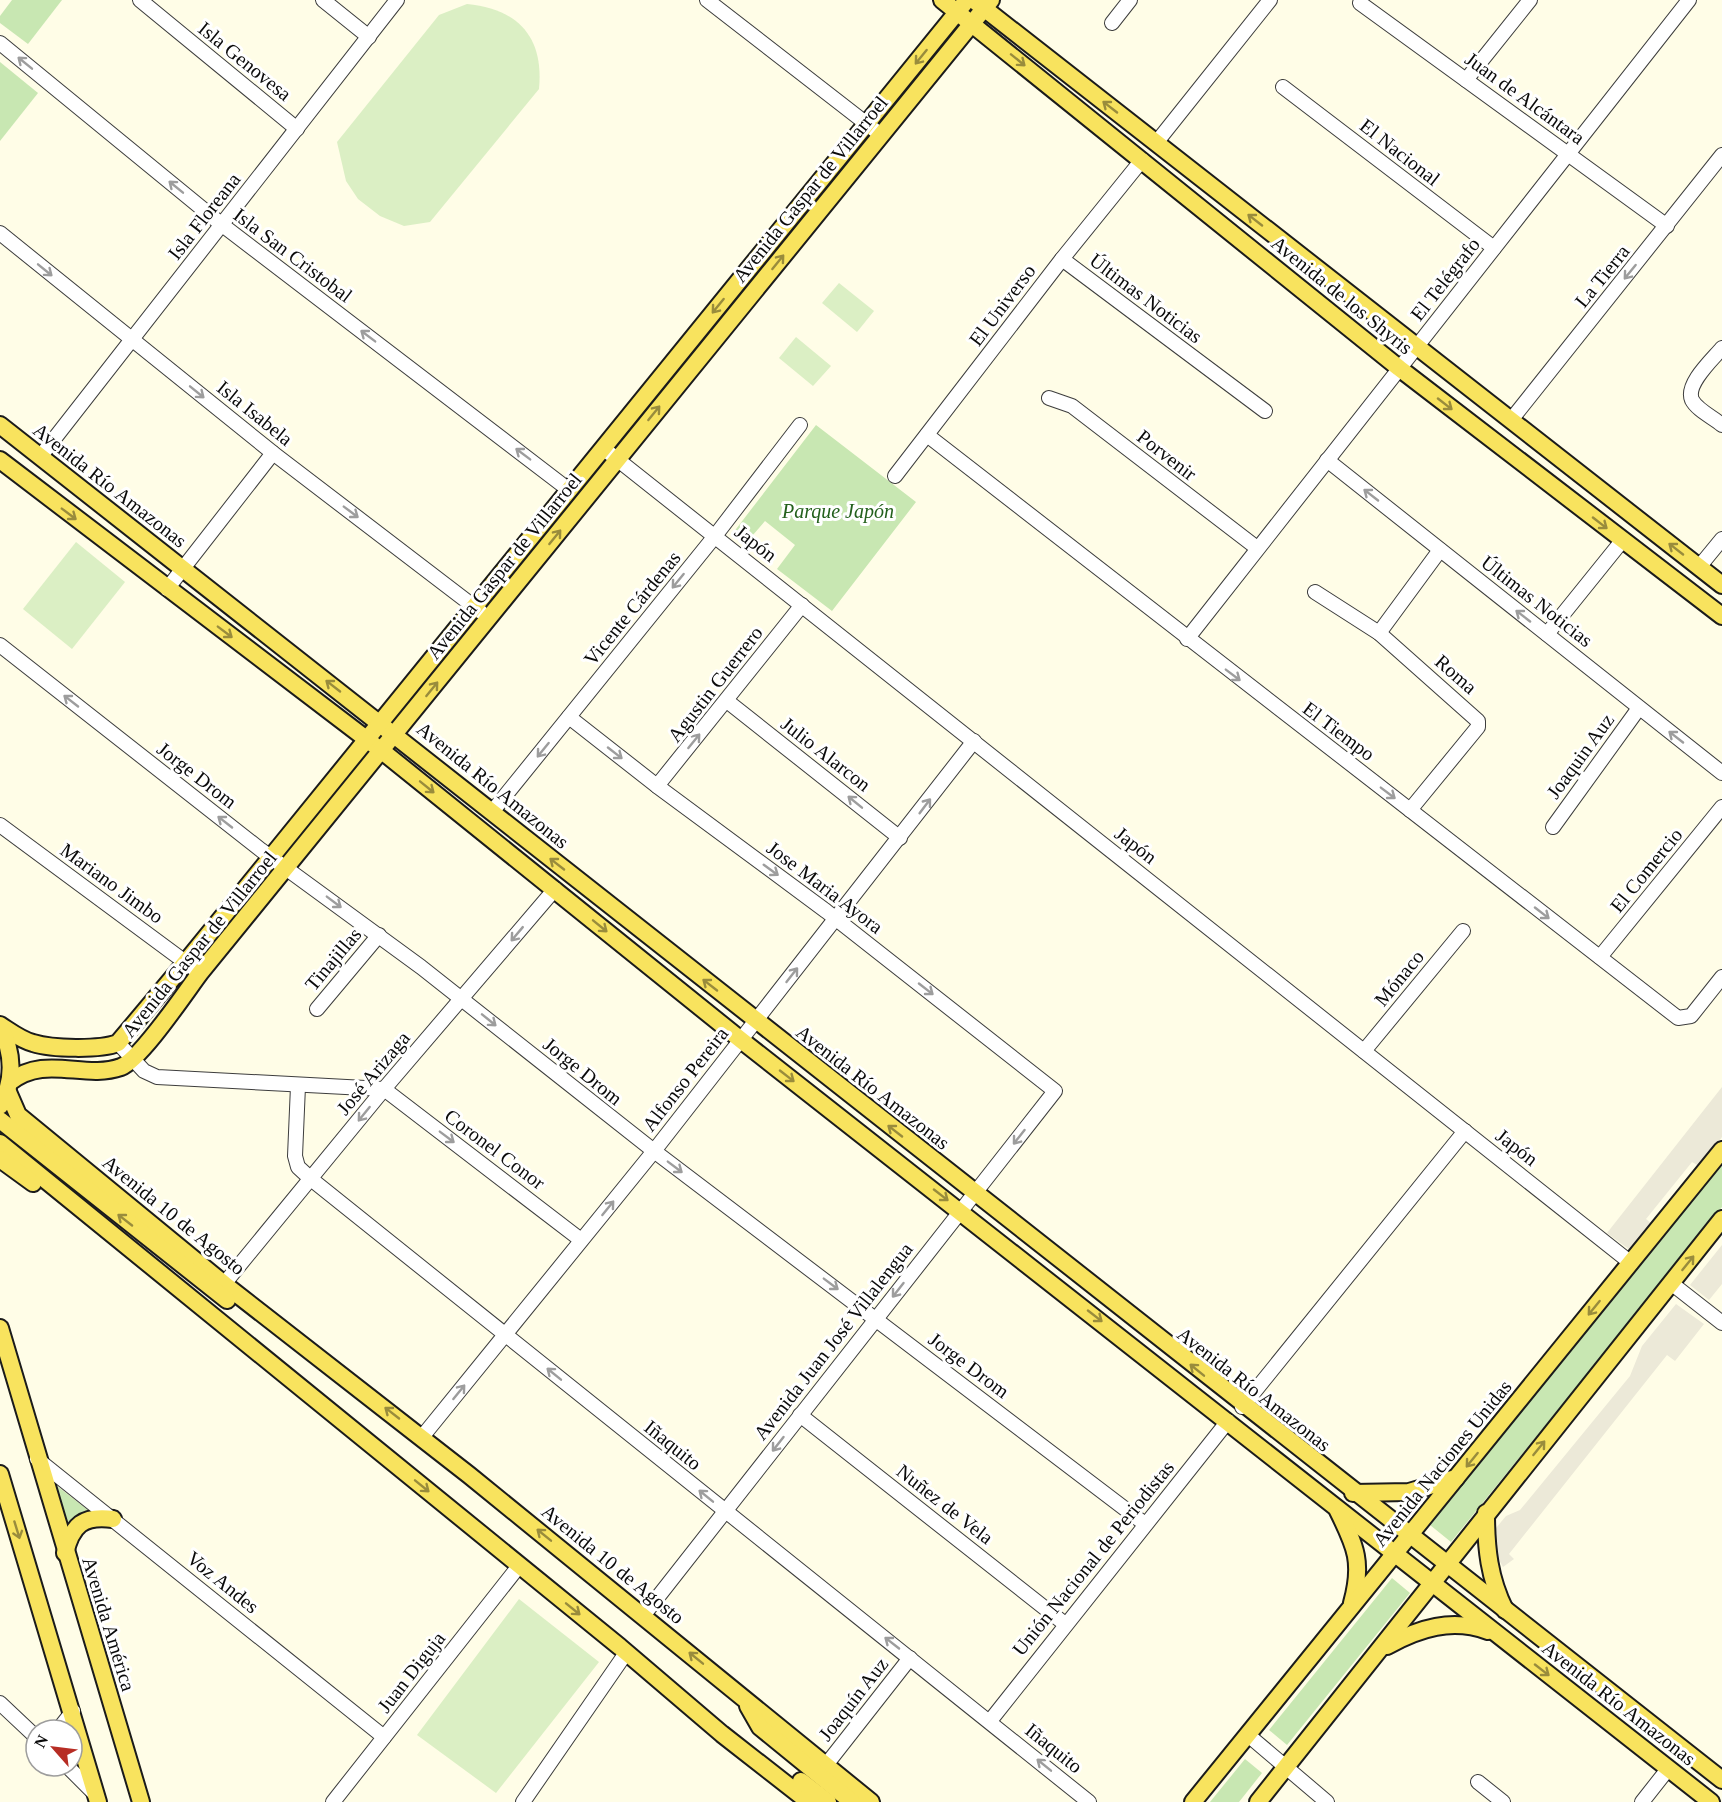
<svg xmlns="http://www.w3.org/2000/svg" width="1722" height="1802" font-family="'Times New Roman',serif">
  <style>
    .green { fill: #c8e7b2 }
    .pitch { fill: #dbefc4 }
    .plaza { fill: #ece9d8 }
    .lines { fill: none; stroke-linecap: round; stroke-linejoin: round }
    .minor-casing { stroke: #3d3d3d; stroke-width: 16 }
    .major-casing { stroke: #1b1b1b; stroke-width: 20 }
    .minor { stroke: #fff; stroke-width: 14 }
    .major { stroke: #f8e35e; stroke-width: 16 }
    .oneway { stroke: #998c3c }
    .oneway2 { stroke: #9d9d9d }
    .labels { text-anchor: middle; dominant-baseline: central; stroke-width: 6; stroke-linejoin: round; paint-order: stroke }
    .street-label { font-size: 20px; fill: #0a0a0a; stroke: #fff }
    .park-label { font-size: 20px; font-style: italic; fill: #23601c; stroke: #fff }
  </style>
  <rect width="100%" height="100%" fill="#fffde7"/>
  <g class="green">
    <path d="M 12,0 L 62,0 L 28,44 L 0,23 L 0,16 Z"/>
    <path d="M 0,62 L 38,93 L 0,141 Z"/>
    <path d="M 816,425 L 916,502 L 832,611 L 777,569 L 795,545 L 765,521 L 746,543 L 733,533 Z"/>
    <path d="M 1722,1162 L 1722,1207 L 1451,1542 L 1430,1525 Z"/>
    <path d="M 52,1482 L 93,1514 L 67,1532 Z"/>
    <path d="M 1392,1578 L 1410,1593 L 1287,1745 L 1269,1730 Z"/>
    <path d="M 1245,1759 L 1262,1773 L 1239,1802 L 1210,1802 Z"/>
  </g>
  <g class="pitch">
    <path d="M 467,4 C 518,9 544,37 539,89 L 430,222 L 404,226 L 380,216 L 358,199 L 346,181 L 337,142 L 439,15 Z"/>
    <path d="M 839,283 L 874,311 L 857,332 L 822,303 Z"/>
    <path d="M 796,337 L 831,366 L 813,386 L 779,358 Z"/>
    <path d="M 76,542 L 125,582 L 72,649 L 23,609 Z"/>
    <path d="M 519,1599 L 599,1662 L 496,1793 L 417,1735 Z"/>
  </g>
  <g class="plaza">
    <path d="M 1722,1087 L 1722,1137 L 1699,1166 L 1692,1162 L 1646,1219 L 1652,1224 L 1630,1250 L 1607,1233 Z"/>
    <path d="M 1722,1245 L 1722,1284 L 1709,1300 L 1690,1285 Z"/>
    <path d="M 1676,1304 L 1704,1324 L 1675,1361 L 1667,1355 L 1509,1554 L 1514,1559 L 1503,1567 L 1495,1553 L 1496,1528 L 1506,1516 L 1520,1510 L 1630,1376 L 1642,1346 Z"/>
  </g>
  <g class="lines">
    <defs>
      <g id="minor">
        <path d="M 140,0 L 297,129"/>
        <path d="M 323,0 L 369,37"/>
        <path d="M 707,0 L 881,135"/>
        <path d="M 1360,3 L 1667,226"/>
        <path d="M 1112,23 L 1130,0"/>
        <path d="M 0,43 L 221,224 L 569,490"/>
        <path d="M 1466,80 L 1530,0"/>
        <path d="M 1283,87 L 1494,248"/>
        <path d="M 1156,143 L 1270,0"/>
        <path d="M 0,233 L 273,453 L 481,612"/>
        <path d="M 1062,259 L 1265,411"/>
        <path d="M 1722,348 C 1713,359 1685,384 1692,400 C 1697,410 1714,418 1722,425"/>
        <path d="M 1049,398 L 1072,406 L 1257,548"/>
        <path d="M 1511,420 L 1722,155"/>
        <path d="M 927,435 L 1678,1018 L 1691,1016 L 1722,977"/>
        <path d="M 603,448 L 1631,1263"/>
        <path d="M 40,457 L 397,0"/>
        <path d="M 1327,460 L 1722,773"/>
        <path d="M 895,476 L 1062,259 L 1142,160"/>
        <path d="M 1699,567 L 1722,539"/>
        <path d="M 167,589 L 273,453"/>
        <path d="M 1315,592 L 1379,633 L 1478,721 L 1478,727 L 1410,810"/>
        <path d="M 1379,633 L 1440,550"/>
        <path d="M 1547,634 L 1622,541"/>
        <path d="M 1187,639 L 1689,0"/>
        <path d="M 0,645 L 261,850 L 421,967 L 654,1151 L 1145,1524"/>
        <path d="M 727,701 L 900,838"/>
        <path d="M 569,717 L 657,786 L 826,911 L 1055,1091 L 643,1616"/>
        <path d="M 657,786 L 802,605"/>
        <path d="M 492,812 L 715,536 L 800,425"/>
        <path d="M 0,825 L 200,973"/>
        <path d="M 1553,827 L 1639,708"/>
        <path d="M 1600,957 L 1722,807"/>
        <path d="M 317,1009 L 379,935"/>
        <path d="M 118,1043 L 144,1071 L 157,1077 L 384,1089 L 581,1240"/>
        <path d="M 1364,1051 L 1463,931"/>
        <path d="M 298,1086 L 295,1156 L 298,1167 L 311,1179 L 1089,1802"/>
        <path d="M 1671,1283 L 1722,1323"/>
        <path d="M 224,1284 L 384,1089 L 555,889"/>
        <path d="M 1242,1407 L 1465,1131"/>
        <path d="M 800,1415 L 1065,1624"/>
        <path d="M 422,1437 L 654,1151 L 974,741"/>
        <path d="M 37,1459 L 384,1737"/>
        <path d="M 0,1703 L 36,1737"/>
        <path d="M 990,1721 L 1228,1421"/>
        <path d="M 58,1730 L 73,1711"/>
        <path d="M 1248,1735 L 1327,1802"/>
        <path d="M 826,1765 L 910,1658"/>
        <path d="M 67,1766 L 95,1794"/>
        <path d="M 1478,1782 L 1503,1802"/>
        <path d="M 333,1802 L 519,1566"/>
        <path d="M 523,1802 L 626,1653"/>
        <path d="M 1642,1802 L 1668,1769"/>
      </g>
      <g id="major">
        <path d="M 942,0 L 1399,368 L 1722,616"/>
        <path d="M 976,2 L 1722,585"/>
        <path d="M 0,425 C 576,874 1145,1332 1722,1780"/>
        <path d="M 0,460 L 382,751 L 741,1040 L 1711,1802"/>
        <path d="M 0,1025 C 11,1032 21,1040 33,1043 C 52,1049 100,1050 118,1043 L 186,962 L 967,0"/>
        <path d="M 0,1026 C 13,1052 15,1080 0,1106"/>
        <path d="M 10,1082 C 45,1054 84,1080 121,1067 C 141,1059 185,993 200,973 L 991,0"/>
        <path d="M 8,1092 L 18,1115 L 224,1284 L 469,1475 L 871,1802"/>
        <path d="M 0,1120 L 227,1300"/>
        <path d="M 0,1143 L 620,1647 L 722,1734 L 809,1802"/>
        <path d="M 0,1159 L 33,1183"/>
        <path d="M 0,1328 L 141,1802"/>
        <path d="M 0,1474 L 98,1802"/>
        <path d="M 1353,1493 L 1409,1492 L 1456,1478"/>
        <path d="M 1338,1511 C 1356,1547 1363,1563 1352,1603"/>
        <path d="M 1486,1513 C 1486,1548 1489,1578 1505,1610"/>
        <path d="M 65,1553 C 72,1525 83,1515 113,1519"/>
        <path d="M 1387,1646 C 1419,1628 1452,1618 1488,1631"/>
        <path d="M 748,1706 L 760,1727 L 852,1802"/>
        <path d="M 801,1781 L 828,1802"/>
        <path d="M 1193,1802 L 1722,1150"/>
        <path d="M 1258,1802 L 1722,1219"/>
      </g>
    </defs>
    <use href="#minor" class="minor-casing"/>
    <use href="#major" class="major-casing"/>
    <use href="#minor" class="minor"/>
    <use href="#major" class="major"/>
  </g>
  <defs><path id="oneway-shaft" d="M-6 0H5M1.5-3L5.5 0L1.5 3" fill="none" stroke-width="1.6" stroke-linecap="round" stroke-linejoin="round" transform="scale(1.5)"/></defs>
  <g class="oneway">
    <use href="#oneway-shaft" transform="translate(921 57) rotate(129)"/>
    <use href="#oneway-shaft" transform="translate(1018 60) rotate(39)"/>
    <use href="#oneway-shaft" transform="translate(1110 107) rotate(-142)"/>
    <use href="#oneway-shaft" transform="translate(1255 220) rotate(-142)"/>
    <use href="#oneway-shaft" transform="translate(778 262) rotate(-51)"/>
    <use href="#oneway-shaft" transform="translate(718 306) rotate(129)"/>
    <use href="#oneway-shaft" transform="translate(1445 404) rotate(38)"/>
    <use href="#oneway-shaft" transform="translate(654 413) rotate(-51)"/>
    <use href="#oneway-shaft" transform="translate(69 514) rotate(37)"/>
    <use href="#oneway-shaft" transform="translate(1600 523) rotate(38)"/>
    <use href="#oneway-shaft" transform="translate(555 537) rotate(-51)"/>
    <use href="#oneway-shaft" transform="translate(1676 549) rotate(-142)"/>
    <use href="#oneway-shaft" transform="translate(225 632) rotate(37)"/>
    <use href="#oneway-shaft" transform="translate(333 686) rotate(-142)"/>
    <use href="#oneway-shaft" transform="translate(432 689) rotate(-51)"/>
    <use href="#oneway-shaft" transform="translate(427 787) rotate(39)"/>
    <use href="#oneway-shaft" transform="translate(557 864) rotate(-142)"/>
    <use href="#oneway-shaft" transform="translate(600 926) rotate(39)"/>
    <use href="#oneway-shaft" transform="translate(710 985) rotate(-142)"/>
    <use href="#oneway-shaft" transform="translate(787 1076) rotate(38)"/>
    <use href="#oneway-shaft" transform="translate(895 1131) rotate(-142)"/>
    <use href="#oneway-shaft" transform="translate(941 1195) rotate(38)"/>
    <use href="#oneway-shaft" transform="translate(125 1220) rotate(-142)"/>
    <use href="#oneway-shaft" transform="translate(1688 1263) rotate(-51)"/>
    <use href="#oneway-shaft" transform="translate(1594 1308) rotate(129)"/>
    <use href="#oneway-shaft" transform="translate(1095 1316) rotate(38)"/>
    <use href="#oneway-shaft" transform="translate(1197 1370) rotate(-141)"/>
    <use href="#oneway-shaft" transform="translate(392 1413) rotate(-142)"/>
    <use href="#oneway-shaft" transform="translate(1539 1448) rotate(-51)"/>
    <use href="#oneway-shaft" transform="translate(1472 1460) rotate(129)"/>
    <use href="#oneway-shaft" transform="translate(422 1486) rotate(39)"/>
    <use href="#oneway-shaft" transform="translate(17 1530) rotate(73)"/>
    <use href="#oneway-shaft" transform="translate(544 1535) rotate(-141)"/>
    <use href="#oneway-shaft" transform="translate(573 1609) rotate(39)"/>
    <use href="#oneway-shaft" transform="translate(696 1658) rotate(-141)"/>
    <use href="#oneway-shaft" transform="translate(1542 1670) rotate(38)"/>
  </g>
  <g class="oneway2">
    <use href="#oneway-shaft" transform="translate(25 63) rotate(-141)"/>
    <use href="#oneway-shaft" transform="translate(176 187) rotate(-141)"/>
    <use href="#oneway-shaft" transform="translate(45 270) rotate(39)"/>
    <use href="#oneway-shaft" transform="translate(1630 272) rotate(129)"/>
    <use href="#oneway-shaft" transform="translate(368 336) rotate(-143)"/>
    <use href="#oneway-shaft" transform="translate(197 392) rotate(39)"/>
    <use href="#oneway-shaft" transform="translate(523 454) rotate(-143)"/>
    <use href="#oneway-shaft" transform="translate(1371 495) rotate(-142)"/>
    <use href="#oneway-shaft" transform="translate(351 512) rotate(37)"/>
    <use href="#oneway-shaft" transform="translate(678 581) rotate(129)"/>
    <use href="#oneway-shaft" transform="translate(1523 616) rotate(-142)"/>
    <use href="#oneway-shaft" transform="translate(1233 675) rotate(37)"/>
    <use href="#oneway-shaft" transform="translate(71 701) rotate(-142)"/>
    <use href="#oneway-shaft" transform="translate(1676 737) rotate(-142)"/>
    <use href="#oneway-shaft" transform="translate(694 741) rotate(-51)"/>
    <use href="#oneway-shaft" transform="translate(543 750) rotate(129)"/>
    <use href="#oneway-shaft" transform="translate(615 753) rotate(38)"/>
    <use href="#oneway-shaft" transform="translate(1388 793) rotate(37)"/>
    <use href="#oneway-shaft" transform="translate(855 802) rotate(-141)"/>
    <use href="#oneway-shaft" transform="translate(925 806) rotate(-53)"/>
    <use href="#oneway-shaft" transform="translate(225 822) rotate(-142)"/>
    <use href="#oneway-shaft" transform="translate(771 870) rotate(36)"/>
    <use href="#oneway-shaft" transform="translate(334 902) rotate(37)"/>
    <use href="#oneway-shaft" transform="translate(1542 913) rotate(38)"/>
    <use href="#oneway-shaft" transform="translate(517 934) rotate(130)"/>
    <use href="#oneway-shaft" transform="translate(792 975) rotate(-52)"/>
    <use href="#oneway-shaft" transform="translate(926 989) rotate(38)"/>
    <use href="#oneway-shaft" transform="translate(489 1020) rotate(39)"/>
    <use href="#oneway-shaft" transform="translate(364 1114) rotate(129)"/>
    <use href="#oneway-shaft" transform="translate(447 1137) rotate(37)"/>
    <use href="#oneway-shaft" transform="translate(1019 1137) rotate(128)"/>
    <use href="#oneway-shaft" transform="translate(675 1167) rotate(37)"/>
    <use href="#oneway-shaft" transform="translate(608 1208) rotate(-51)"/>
    <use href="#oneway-shaft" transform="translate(831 1284) rotate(37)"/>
    <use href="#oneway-shaft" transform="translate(898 1290) rotate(128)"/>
    <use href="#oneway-shaft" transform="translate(554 1374) rotate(-141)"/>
    <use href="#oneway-shaft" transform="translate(459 1392) rotate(-51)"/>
    <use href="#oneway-shaft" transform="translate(778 1444) rotate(128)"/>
    <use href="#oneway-shaft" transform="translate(706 1496) rotate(-141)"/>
    <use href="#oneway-shaft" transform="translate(892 1643) rotate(-142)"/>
    <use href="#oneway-shaft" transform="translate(1044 1765) rotate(-141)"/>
  </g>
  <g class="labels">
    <g class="street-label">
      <text transform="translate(245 61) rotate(39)">Isla Genovesa</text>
      <text transform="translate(1525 98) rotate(36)">Juan de Alcántara</text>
      <text transform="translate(1400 152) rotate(38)">El Nacional</text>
      <text transform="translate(810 189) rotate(-51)">Avenida Gaspar de Villarroel</text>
      <text transform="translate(204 216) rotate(-52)">Isla Floreana</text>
      <text transform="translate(293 255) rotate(37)">Isla San Cristobal</text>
      <text transform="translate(1602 276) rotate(-51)">La Tierra</text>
      <text transform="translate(1445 279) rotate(-52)">El Telégrafo</text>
      <text transform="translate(1342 295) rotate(39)">Avenida de los Shyris</text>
      <text transform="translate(1146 298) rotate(37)">Últimas Noticias</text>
      <text transform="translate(1002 305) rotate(-53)">El Universo</text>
      <text transform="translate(255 413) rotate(39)">Isla Isabela</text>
      <text transform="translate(1167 455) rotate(38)">Porvenir</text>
      <text transform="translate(110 485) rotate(38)">Avenida Río Amazonas</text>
      <text transform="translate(756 543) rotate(38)">Japón</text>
      <text transform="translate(504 566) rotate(-51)">Avenida Gaspar de Villarroel</text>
      <text transform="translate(1537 601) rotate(38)">Últimas Noticias</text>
      <text transform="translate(632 608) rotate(-51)">Vicente Cárdenas</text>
      <text transform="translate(1456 674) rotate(41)">Roma</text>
      <text transform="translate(715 684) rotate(-52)">Agustin Guerrero</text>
      <text transform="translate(1339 731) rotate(37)">El Tiempo</text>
      <text transform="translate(826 754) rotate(38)">Julio Alarcon</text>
      <text transform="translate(1580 756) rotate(-54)">Joaquin Auz</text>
      <text transform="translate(197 775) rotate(38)">Jorge Drom</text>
      <text transform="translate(493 785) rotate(39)">Avenida Río Amazonas</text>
      <text transform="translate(1136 845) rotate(38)">Japón</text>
      <text transform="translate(1646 870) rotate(-51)">El Comercio</text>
      <text transform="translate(112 883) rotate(36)">Mariano Jimbo</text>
      <text transform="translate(825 887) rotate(37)">Jose Maria Ayora</text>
      <text transform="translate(199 944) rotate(-51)">Avenida Gaspar de Villarroel</text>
      <text transform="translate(333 959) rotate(-50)">Tinajillas</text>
      <text transform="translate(1399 978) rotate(-51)">Mónaco</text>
      <text transform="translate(583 1071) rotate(39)">Jorge Drom</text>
      <text transform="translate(373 1073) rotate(-50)">José Arizaga</text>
      <text transform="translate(685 1079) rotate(-52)">Alfonso Pereira</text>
      <text transform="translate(873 1087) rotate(38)">Avenida Río Amazonas</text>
      <text transform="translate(1517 1147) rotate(38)">Japón</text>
      <text transform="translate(495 1149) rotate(37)">Coronel Conor</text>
      <text transform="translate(174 1215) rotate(39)">Avenida 10 de Agosto</text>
      <text transform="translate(833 1341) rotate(-52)">Avenida Juan José Villalengua</text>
      <text transform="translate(969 1365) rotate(37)">Jorge Drom</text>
      <text transform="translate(1254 1389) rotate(38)">Avenida Río Amazonas</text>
      <text transform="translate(673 1445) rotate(39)">Iñaquito</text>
      <text transform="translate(1442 1463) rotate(-51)">Avenida Naciones Unidas</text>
      <text transform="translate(945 1504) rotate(38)">Nuñez de Vela</text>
      <text transform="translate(1093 1558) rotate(-51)">Unión Nacional de Periodistas</text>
      <text transform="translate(613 1564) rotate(39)">Avenida 10 de Agosto</text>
      <text transform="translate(223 1582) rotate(39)">Voz Andes</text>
      <text transform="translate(109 1624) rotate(73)">Avenida América</text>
      <text transform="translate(411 1672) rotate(-52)">Juan Diguja</text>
      <text transform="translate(853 1699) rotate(-52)">Joaquín Auz</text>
      <text transform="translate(1619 1703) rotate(38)">Avenida Río Amazonas</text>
      <text transform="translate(1054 1748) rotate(39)">Iñaquito</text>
    </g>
    <g class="park-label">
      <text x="838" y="511">Parque Japón</text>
    </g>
  </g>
  <g transform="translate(54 1748) rotate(298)"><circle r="28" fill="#ffffff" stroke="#9d9d9d" stroke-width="1.5"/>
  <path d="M0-4.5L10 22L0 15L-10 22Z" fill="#b72d24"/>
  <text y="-9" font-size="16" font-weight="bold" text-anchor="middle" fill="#0a0a0a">N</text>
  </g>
</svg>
